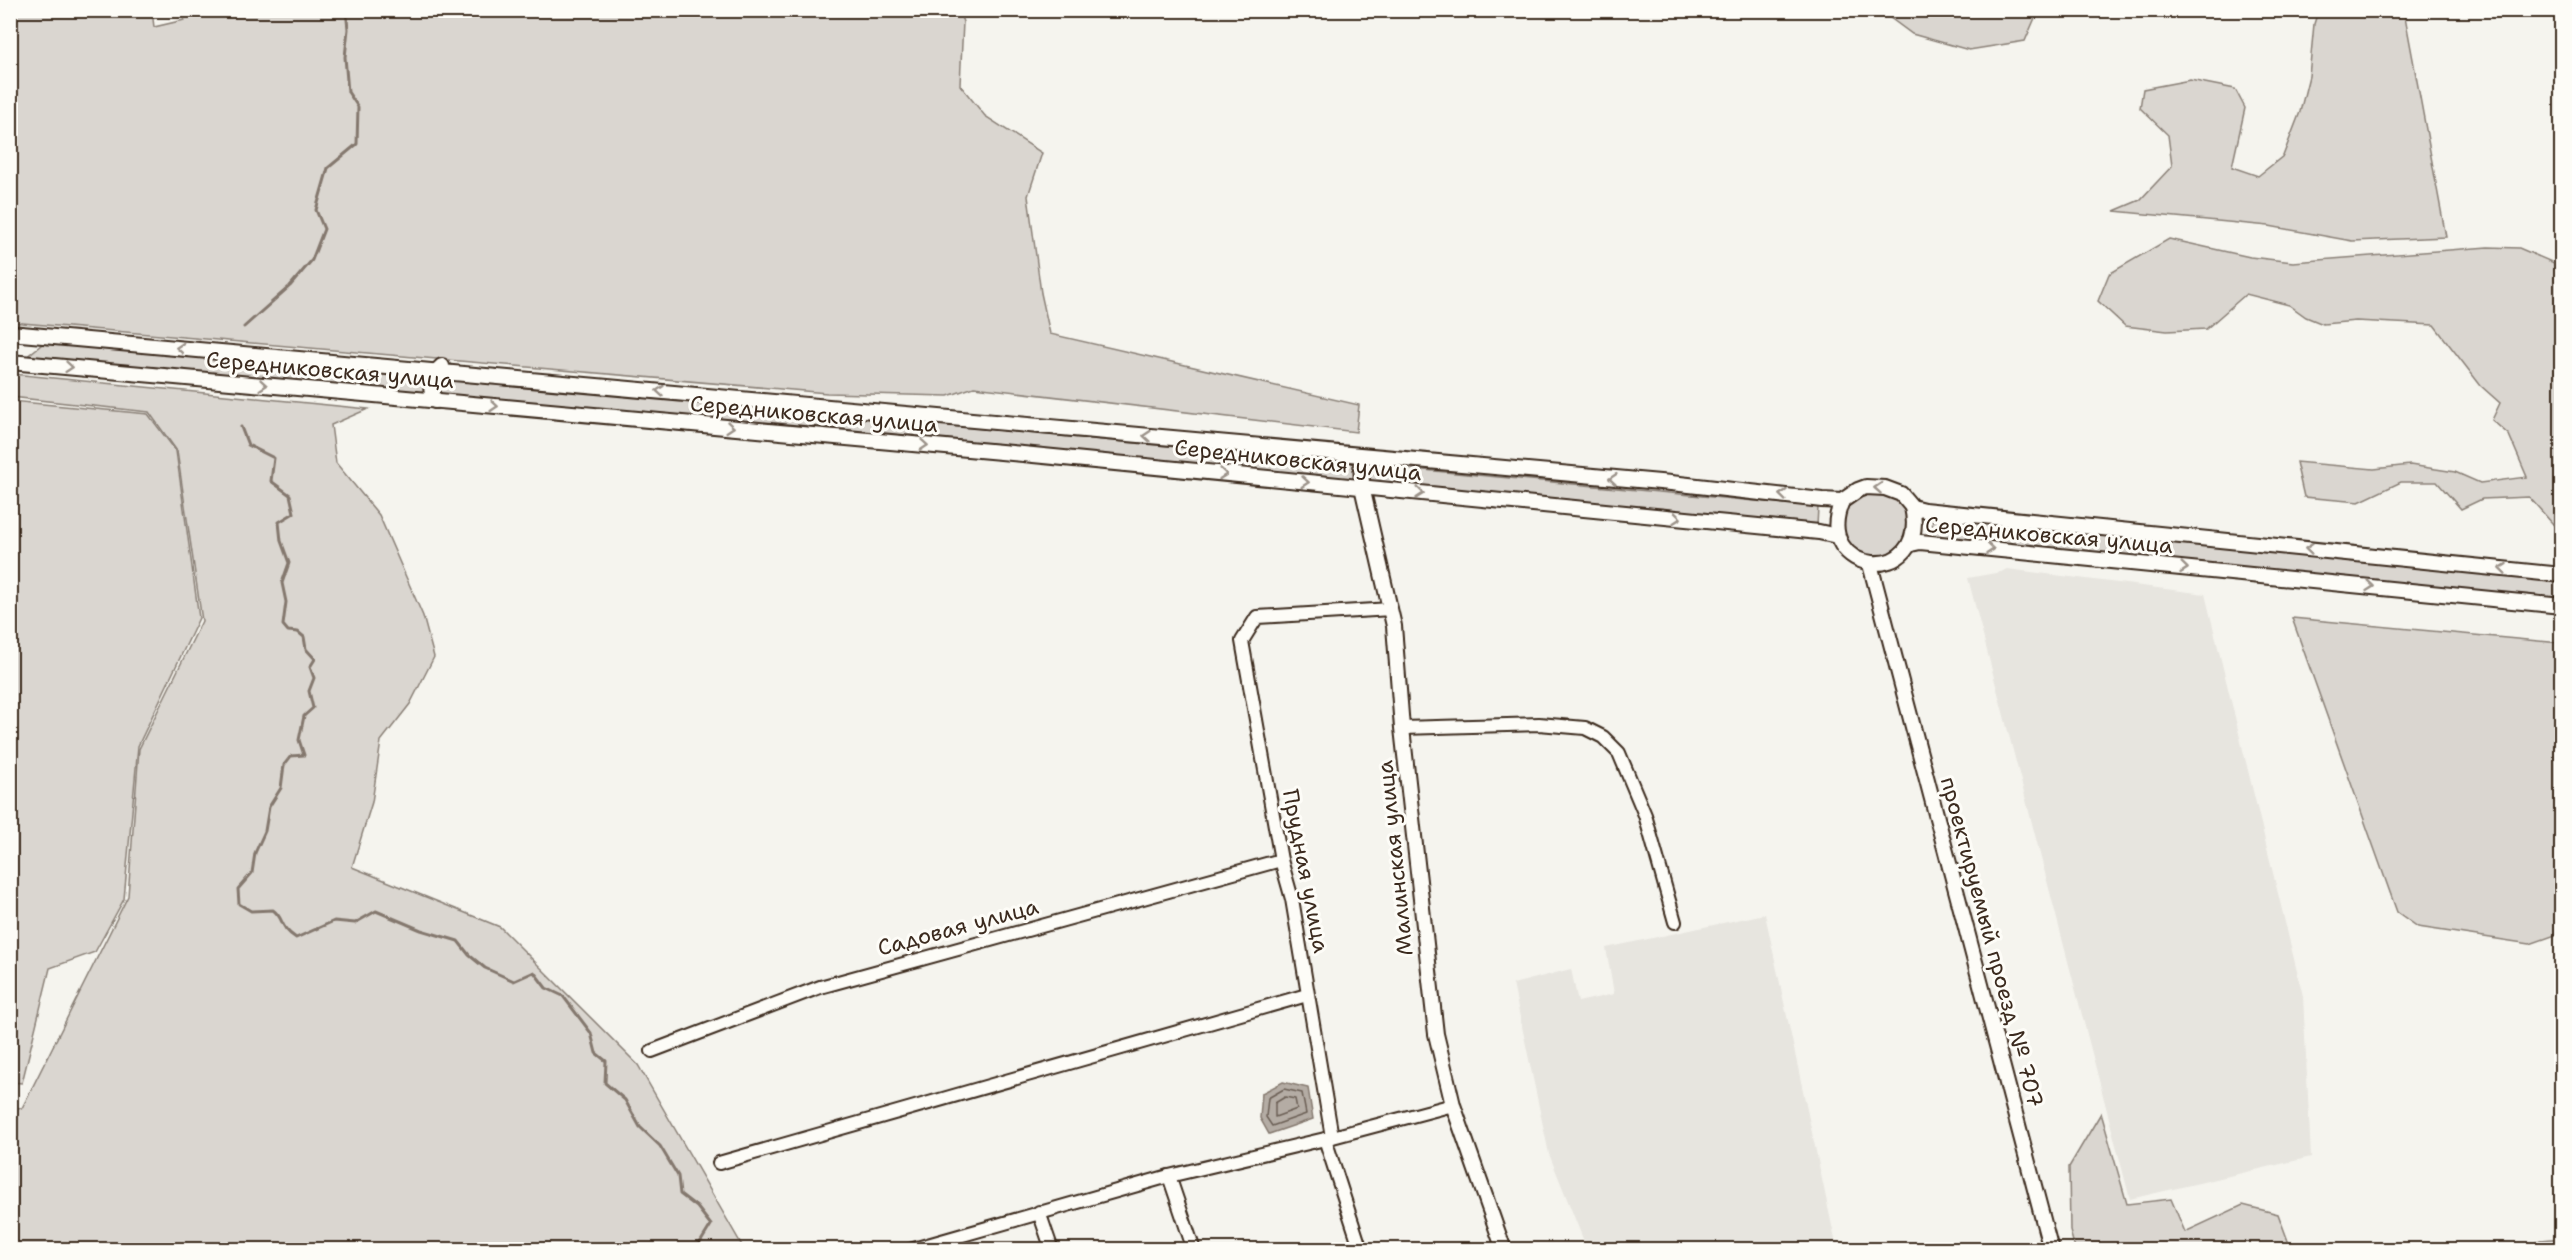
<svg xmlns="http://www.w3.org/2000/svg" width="2572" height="1260" font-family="'Shantell Sans',sans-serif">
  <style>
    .built { fill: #e7e5df }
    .green { fill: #dad6d0; stroke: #8a8077; stroke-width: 1.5 }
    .water { fill: #b4aca4; stroke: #84786e; stroke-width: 1.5 }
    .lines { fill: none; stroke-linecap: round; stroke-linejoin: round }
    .shore { stroke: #6b5e54; stroke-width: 1.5 }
    .stream { stroke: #84786e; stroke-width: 3 }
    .minor-casing { stroke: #3b2a1e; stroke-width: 16 }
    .tertiary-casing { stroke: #3b2a1e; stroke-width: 18 }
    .minor { stroke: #fdfcf7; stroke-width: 12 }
    .tertiary { stroke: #fdfcf7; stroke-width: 14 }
    .oneway { stroke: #9c938a }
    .labels { text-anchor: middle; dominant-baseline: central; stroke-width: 6; stroke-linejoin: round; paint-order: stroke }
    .street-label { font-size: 22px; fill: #3b2a1e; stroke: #fdfcf7 }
  </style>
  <rect width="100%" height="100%" fill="#f5f4ee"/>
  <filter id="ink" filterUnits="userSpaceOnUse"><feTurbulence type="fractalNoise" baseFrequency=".0167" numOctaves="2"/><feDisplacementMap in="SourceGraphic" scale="12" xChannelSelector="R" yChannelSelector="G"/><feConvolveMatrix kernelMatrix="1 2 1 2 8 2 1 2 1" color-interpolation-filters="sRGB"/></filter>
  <g filter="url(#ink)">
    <g class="built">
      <path d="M 2007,569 L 2205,594 L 2303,996 L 2311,1157 L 2130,1199 L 1968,578 L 2001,572 Z"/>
      <path d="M 1765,914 L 1837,1249 L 1587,1249 L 1549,1154 L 1513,984 L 1571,969 L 1578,1002 L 1614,994 L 1606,948 Z"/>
    </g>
    <g class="green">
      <path d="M 25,10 L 152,11 L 154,27 L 184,20 L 188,10 L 959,11 L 963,22 L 960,85 L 985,116 L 1042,153 L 1028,196 L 1041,293 L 1050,334 L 1359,405 L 1356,432 L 974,387 L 948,396 L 827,393 L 11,322 L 10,13 Z"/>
      <path d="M 1888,11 L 1888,10 L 2038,11 L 2025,41 L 1969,50 L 1912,34 L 1889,17 Z"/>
      <path d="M 2318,11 L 2404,11 L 2446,237 L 2352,241 L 2269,226 L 2114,211 L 2140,200 L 2172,166 L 2168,135 L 2140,108 L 2143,89 L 2190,80 L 2235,89 L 2245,108 L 2232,167 L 2258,176 L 2283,156 L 2300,112 L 2309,76 L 2314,24 Z"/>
      <path d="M 2169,239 L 2250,257 L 2293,262 L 2488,247 L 2519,248 L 2561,266 L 2561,533 L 2529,497 L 2482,499 L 2461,509 L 2437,482 L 2401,482 L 2359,502 L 2304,497 L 2296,462 L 2374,469 L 2410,465 L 2455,472 L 2480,483 L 2527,477 L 2509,435 L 2492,420 L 2500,403 L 2481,386 L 2434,325 L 2356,321 L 2323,324 L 2306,317 L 2289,305 L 2246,294 L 2206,329 L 2167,331 L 2125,326 L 2098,301 L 2109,274 Z"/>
      <path d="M 46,341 L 1818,507 L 1817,526 L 25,358 Z"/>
      <path d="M 13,374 L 368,409 L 331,425 L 336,463 L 379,515 L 423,616 L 434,657 L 410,704 L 381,741 L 372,802 L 352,867 L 500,927 L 638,1065 L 744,1249 L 11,1249 L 11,1107 L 22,1108 L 128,896 L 139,749 L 202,621 L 177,451 L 149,412 L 11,397 Z"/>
      <path d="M 11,401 L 148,414 L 176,451 L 199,618 L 138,746 L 124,899 L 95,952 L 50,968 L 22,1083 L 10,1082 Z"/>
      <path d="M 1871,489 L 1903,502 L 1911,522 L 1898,552 L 1866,559 L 1842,537 L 1847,504 Z"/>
      <path d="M 1933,518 L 2561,580 L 2561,599 L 1931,536 Z"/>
      <path d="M 2292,618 L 2561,643 L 2561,933 L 2530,944 L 2418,927 L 2397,912 Z"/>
      <path d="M 2101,1113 L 2127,1204 L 2171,1199 L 2185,1232 L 2243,1205 L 2278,1214 L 2291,1249 L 2075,1249 L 2070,1231 L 2069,1167 Z"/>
      <path d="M 2561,1238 L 2561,1244 L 2552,1249 L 2523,1249 L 2541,1240 Z"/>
    </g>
    <path class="water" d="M 1283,1082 L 1308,1088 L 1313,1119 L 1269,1134 L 1260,1118 L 1262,1093 Z"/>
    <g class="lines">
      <g class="shore">
        <path d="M 1284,1089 L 1302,1093 L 1306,1114 L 1272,1126 L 1266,1117 L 1268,1098 Z"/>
        <path d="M 1285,1097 L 1295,1099 L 1297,1109 L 1275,1117 L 1275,1103 Z"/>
      </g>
      <g class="stream">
        <path d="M 244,327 L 290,286 L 312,260 L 324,229 L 316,210 L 328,168 L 357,144 L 358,107 L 348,92 L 345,57 L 348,29 L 346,10"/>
        <path d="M 241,427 L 248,445 L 274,458 L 271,481 L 290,495 L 294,513 L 279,522 L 281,541 L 289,563 L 282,583 L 286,602 L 283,625 L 288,631 L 298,632 L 304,637 L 306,649 L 315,659 L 310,667 L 314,678 L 309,691 L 313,708 L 304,716 L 299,740 L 304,755 L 291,756 L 284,765 L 281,788 L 269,807 L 265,831 L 255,853 L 252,873 L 238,889 L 239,904 L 251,911 L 273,910 C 285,919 278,926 296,938 L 334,921 L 355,923 L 376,911 L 421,930 L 458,941 L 469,955 L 485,968 L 514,981 L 534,972 L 546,988 L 563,996 L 591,1033 L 596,1053 L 606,1061 L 605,1083 L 625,1100 L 640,1127 L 660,1146 L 678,1176 L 680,1194 L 697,1207 L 711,1225 L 698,1246 L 700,1250"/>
      </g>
      <defs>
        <g id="minor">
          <path d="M 1402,728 L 1539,724 L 1585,728 L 1603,737 L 1619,753 L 1645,815 L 1675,922"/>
          <path d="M 652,1051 L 820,987 L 1281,860"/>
          <path d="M 1332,1137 L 1292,899 L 1281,860 L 1242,641 L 1257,617 L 1391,609"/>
          <path d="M 1325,1139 L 1361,1250"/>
          <path d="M 719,1163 L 1307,995"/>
          <path d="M 1169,1176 L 1194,1250"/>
          <path d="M 1039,1212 L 1052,1250"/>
          <path d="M 910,1250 L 1169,1176 L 1325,1139 L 1453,1105"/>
        </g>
        <g id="tertiary">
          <path d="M 10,333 L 1671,483 L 1822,500 L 1842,501 L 1858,490 L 1866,487 L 1885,488 L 1901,494 L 1912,507 L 1924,510 L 2562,575"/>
          <path d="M 10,362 L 1023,454 L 1819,532 L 1837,536"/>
          <path d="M 435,401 C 428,386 430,376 442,366"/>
          <path d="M 1361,456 L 1362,487 L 1394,626 L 1402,728 L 1436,1034 L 1453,1105 L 1504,1250"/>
          <path d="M 1842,501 C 1810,576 1930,589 1912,507"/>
          <path d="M 1911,544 L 1920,542 L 2562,606"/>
          <path d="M 1870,564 L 2051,1250"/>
        </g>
      </defs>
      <use href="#minor" class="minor-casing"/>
      <use href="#tertiary" class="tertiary-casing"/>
      <use href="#minor" class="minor"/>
      <use href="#tertiary" class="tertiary"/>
    </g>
    <defs><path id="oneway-chevron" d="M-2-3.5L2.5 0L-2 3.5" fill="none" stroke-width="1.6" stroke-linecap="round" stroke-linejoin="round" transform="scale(1.5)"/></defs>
    <g class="oneway">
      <use href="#oneway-chevron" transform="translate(180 348) rotate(-175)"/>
      <use href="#oneway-chevron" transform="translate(69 367) rotate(5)"/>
      <use href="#oneway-chevron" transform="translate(263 385) rotate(5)"/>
      <use href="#oneway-chevron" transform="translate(660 391) rotate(-175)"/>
      <use href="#oneway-chevron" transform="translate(494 406) rotate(5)"/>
      <use href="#oneway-chevron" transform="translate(730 427) rotate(5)"/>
      <use href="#oneway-chevron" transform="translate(1147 436) rotate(-175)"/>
      <use href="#oneway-chevron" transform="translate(924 445) rotate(5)"/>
      <use href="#oneway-chevron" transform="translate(1223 474) rotate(6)"/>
      <use href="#oneway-chevron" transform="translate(1613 479) rotate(-175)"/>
      <use href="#oneway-chevron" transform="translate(1305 482) rotate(5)"/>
      <use href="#oneway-chevron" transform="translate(1878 488) rotate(-176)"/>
      <use href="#oneway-chevron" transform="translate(1420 493) rotate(6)"/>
      <use href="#oneway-chevron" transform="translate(1783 495) rotate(-174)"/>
      <use href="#oneway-chevron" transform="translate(1677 518) rotate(6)"/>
      <use href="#oneway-chevron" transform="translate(1990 549) rotate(6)"/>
      <use href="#oneway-chevron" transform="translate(2309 549) rotate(-174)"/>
      <use href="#oneway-chevron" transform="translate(2184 568) rotate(6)"/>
      <use href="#oneway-chevron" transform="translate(2503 569) rotate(-174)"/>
      <use href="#oneway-chevron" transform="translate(2370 586) rotate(6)"/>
    </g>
  </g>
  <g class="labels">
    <g class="street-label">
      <text transform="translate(330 370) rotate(5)">Середниковская улица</text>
      <text transform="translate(814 414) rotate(5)">Середниковская улица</text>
      <text transform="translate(1298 460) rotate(6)">Середниковская улица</text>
      <text transform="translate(2049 535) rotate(5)">Середниковская улица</text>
      <text transform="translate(1395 858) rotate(-96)">Малинская улица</text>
      <text transform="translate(1306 871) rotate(79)">Прудная улица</text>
      <text transform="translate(958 927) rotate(-15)">Садовая улица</text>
      <text transform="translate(1992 942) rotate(75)">проектируемый проезд № 707</text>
    </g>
  </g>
  <rect width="2572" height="1260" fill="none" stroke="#fdfcf7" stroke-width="36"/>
  <rect x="18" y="18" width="2536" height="1224" fill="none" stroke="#3b2a1e" stroke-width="2" filter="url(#ink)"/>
</svg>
